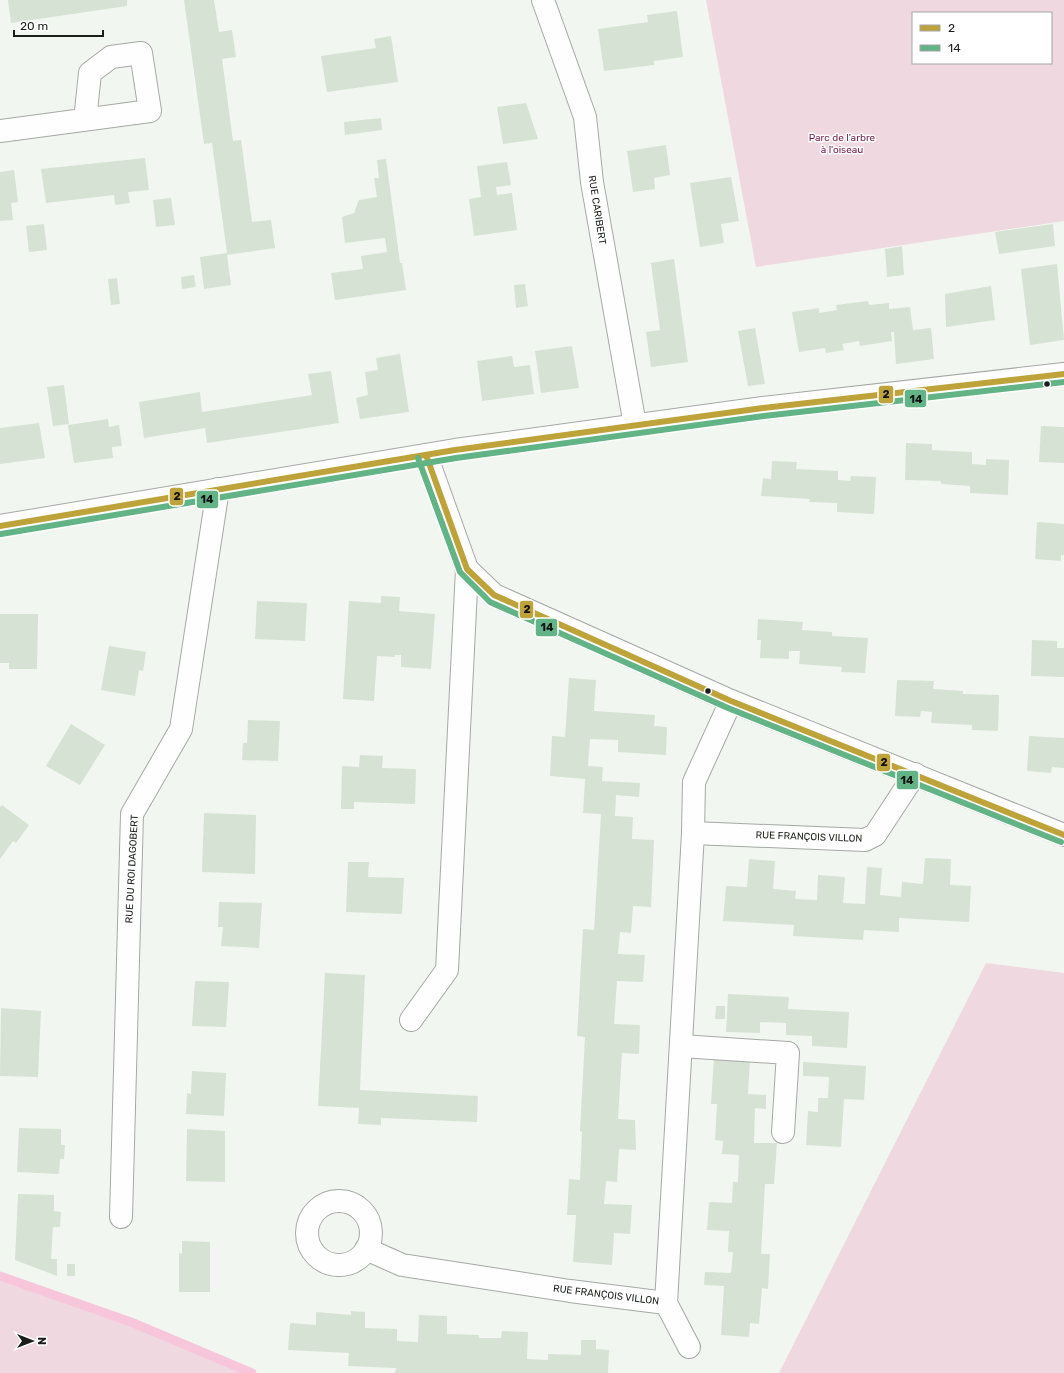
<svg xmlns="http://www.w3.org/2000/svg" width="1064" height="1373" font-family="Rubik,sans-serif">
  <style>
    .green { fill: #efd8e0; fill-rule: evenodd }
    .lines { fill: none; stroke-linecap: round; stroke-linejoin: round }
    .stream { stroke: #f7c6db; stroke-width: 9 }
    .building { fill: #d6e2d3 }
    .minor-casing { stroke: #a5a9a5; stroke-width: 24 }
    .minor { stroke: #fdfefd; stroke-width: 22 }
    .bus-1-casing { stroke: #fff; stroke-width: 9 }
    .bus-2-casing { stroke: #fff; stroke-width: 9 }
    .bus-1 { stroke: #bea33b; stroke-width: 6 }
    .bus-2 { stroke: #62b386; stroke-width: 6 }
    .bus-dot { fill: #1a1e1a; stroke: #fff; stroke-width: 1.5 }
    .labels { text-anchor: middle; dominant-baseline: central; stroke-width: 3; stroke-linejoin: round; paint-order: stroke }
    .park-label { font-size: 10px; fill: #772552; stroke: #fff }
    .street-label { font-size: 10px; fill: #1a1e1a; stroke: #fff }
    .line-badge { stroke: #fff; stroke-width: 1.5 }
    .pale-badge-label { font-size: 11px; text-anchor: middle; font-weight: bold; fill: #111 }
  </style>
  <rect width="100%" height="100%" fill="#f1f7f0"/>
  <g class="green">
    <path d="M 706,0 L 1064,0 L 1064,221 L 756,267 ZM 913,13 L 1051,13 L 1051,63 L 913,63 Z"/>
    <path d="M 986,963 L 1064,973 L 1064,1373 L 779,1373 Z"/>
    <path d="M 0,1276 L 131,1322 L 252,1373 L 0,1373 Z"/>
  </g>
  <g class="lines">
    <path class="stream" d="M 0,1276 L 131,1322 L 252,1373"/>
  </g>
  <g class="building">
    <path d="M 8,0 L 127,0 L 127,6 L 11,23 Z"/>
    <path d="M 184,0 L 214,0 L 219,32 L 232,30 L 236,57 L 222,59 L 233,141 L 241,140 L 252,222 L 271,220 L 275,248 L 227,255 L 231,285 L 204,289 L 200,257 L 227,253 L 212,143 L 204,144 Z"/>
    <path d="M 677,11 L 683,57 L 654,61 L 654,65 L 604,71 L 598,29 L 648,22 L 647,15 Z"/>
    <path d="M 391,36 L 398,82 L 327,92 L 321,56 L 376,48 L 374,39 Z"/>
    <path d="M 526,103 L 538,139 L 503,144 L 497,107 Z"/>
    <path d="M 381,118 L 382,130 L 345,135 L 344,122 Z"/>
    <path d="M 666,145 L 670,175 L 654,178 L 655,189 L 633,192 L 627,151 Z"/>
    <path d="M 145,158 L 149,190 L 128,192 L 130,203 L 115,205 L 114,195 L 46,203 L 41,169 Z"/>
    <path d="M 386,159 L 400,263 L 402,263 L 406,290 L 335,300 L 331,273 L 363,269 L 361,256 L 387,252 L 385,238 L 345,243 L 342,217 L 354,213 L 359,200 L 377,197 L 374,178 L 379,178 L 377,160 Z"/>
    <path d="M 507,162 L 511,185 L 496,187 L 497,195 L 512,193 L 517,230 L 474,236 L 469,199 L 481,197 L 477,166 Z"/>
    <path d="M 14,170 L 18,202 L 11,203 L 13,220 L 0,221 L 0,172 Z"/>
    <path d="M 731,177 L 739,221 L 721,224 L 724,243 L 700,247 L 690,183 Z"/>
    <path d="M 171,198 L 175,225 L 156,227 L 153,200 Z"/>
    <path d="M 44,224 L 47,250 L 29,252 L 26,226 Z"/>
    <path d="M 1053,224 L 1055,246 L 999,254 L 995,232 Z"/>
    <path d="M 902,246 L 904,275 L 887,277 L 885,249 Z"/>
    <path d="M 674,259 L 688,362 L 651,367 L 646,332 L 660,330 L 651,263 Z"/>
    <path d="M 1057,264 L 1064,340 L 1030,345 L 1021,269 Z"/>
    <path d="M 194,275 L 196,287 L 182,289 L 181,277 Z"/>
    <path d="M 117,278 L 120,304 L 111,305 L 108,279 Z"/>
    <path d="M 525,284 L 528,306 L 516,308 L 514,285 Z"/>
    <path d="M 991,286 L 995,320 L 946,327 L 945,294 Z"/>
    <path d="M 868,301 L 869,305 L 889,303 L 889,309 L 910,307 L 913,330 L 931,328 L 934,359 L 896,364 L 894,332 L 891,332 L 892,341 L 860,346 L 859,341 L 842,344 L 844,350 L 826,353 L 825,348 L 799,352 L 792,312 L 819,308 L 819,313 L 837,310 L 836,305 Z"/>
    <path d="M 755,328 L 765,384 L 748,386 L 738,331 Z"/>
    <path d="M 572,346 L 579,388 L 541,393 L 535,351 Z"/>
    <path d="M 400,354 L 409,412 L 360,419 L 356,398 L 368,395 L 365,372 L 378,370 L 376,358 Z"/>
    <path d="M 512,356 L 514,367 L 530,365 L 534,394 L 482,401 L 477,361 Z"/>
    <path d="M 331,371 L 339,423 L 207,443 L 205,428 L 144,438 L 139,402 L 200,392 L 202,412 L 312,395 L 308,374 Z"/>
    <path d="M 64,385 L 69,424 L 53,426 L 47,387 Z"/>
    <path d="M 108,419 L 109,427 L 119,425 L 122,446 L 112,447 L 113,458 L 74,463 L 68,425 Z"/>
    <path d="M 39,423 L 45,458 L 0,464 L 0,428 Z"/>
    <path d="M 1041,426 L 1064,427 L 1064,463 L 1039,462 Z"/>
    <path d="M 906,443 L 932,444 L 932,450 L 972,452 L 972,464 L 986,465 L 986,459 L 1009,460 L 1008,495 L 970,493 L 970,486 L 941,484 L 941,481 L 905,480 Z"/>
    <path d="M 772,461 L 797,462 L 796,469 L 838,471 L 838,480 L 850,481 L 851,476 L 876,477 L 874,514 L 837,512 L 837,503 L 809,502 L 810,499 L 761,496 L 763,478 L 771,479 Z"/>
    <path d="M 1037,522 L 1064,524 L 1064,555 L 1061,555 L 1061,561 L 1035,559 Z"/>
    <path d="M 381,596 L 400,597 L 399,611 L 435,614 L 431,669 L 401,667 L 401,655 L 395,655 L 395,657 L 377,656 L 374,701 L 343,699 L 349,601 L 381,603 Z"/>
    <path d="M 257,601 L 307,603 L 305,641 L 255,639 Z"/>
    <path d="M 0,614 L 38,614 L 37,669 L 9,669 L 9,663 L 0,663 Z"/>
    <path d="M 758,619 L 803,622 L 802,630 L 832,632 L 832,636 L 868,638 L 865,673 L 841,672 L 842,667 L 799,664 L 800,651 L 789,651 L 789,659 L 760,658 L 761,640 L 757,640 Z"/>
    <path d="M 1032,640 L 1057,641 L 1057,648 L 1064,648 L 1064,677 L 1031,676 Z"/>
    <path d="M 109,646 L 146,652 L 143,671 L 139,670 L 135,696 L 101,690 Z"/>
    <path d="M 569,678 L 596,680 L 594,711 L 655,715 L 654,726 L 667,727 L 666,755 L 618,752 L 618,740 L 590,739 L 588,766 L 603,767 L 602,781 L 640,783 L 639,797 L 616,795 L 615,816 L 633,817 L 632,839 L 654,840 L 651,907 L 633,906 L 631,933 L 620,932 L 618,954 L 645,955 L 643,982 L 617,981 L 614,1024 L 640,1025 L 639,1054 L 622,1053 L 618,1119 L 635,1120 L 636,1150 L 619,1149 L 617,1182 L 606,1181 L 604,1204 L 632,1205 L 630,1234 L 614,1233 L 612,1265 L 573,1262 L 576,1215 L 567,1215 L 569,1179 L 580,1180 L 582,1132 L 580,1131 L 585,1037 L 577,1036 L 583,929 L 594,930 L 601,814 L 583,813 L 585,779 L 550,776 L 552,736 L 565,737 Z"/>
    <path d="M 897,680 L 934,681 L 933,689 L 963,691 L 963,694 L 999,695 L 998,731 L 972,730 L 972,725 L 931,723 L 932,712 L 921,711 L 920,717 L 895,716 Z"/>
    <path d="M 248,720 L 280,721 L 278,761 L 242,760 L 243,743 L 247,743 Z"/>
    <path d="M 71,724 L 105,745 L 80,785 L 46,766 Z"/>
    <path d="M 1029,736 L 1064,738 L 1064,768 L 1052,767 L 1051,773 L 1027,771 Z"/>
    <path d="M 360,755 L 383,756 L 382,768 L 416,769 L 415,804 L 354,802 L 354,809 L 341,809 L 342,766 L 359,767 Z"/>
    <path d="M 2,805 L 29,825 L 16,843 L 13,841 L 0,859 L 0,807 Z"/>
    <path d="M 204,813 L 256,815 L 255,874 L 202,872 Z"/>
    <path d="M 925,858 L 951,859 L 950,885 L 971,886 L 969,922 L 899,918 L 899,932 L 864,930 L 863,940 L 793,936 L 794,925 L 723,921 L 726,886 L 747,887 L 749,859 L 775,861 L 773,889 L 796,891 L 795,899 L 817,900 L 818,875 L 845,877 L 843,903 L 865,904 L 867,867 L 882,868 L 880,895 L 901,897 L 902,882 L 923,884 Z"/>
    <path d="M 348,862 L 369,862 L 368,877 L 404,878 L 402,914 L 346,912 Z"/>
    <path d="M 219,902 L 262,903 L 259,948 L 221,946 L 223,927 L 218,927 Z"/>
    <path d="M 325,973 L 365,975 L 360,1090 L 478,1096 L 477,1122 L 381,1118 L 381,1125 L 358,1124 L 359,1108 L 318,1106 Z"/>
    <path d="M 195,981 L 229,982 L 226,1027 L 192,1026 Z"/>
    <path d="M 728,994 L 789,997 L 788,1009 L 849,1012 L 847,1048 L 812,1046 L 812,1036 L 786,1035 L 786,1023 L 760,1022 L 760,1033 L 726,1032 Z"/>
    <path d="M 716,1006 L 725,1006 L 725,1019 L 715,1019 Z"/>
    <path d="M 1,1008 L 41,1011 L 38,1077 L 0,1076 Z"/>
    <path d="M 714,1057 L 750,1059 L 748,1094 L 766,1095 L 766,1109 L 755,1108 L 754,1143 L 777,1143 L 774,1184 L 765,1184 L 761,1254 L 770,1254 L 768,1289 L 762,1288 L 759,1324 L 750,1323 L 749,1337 L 721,1335 L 724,1286 L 704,1285 L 705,1272 L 731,1273 L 733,1252 L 728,1252 L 729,1231 L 707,1230 L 709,1202 L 732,1203 L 733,1182 L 738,1182 L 739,1155 L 722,1154 L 723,1141 L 715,1140 L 717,1104 L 711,1104 Z"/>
    <path d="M 803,1062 L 866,1066 L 864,1100 L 844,1099 L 841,1147 L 806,1145 L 808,1111 L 818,1112 L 818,1098 L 828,1098 L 829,1077 L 803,1076 Z"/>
    <path d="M 192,1071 L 226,1073 L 224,1116 L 186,1114 L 187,1093 L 191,1094 Z"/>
    <path d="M 19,1128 L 61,1129 L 61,1145 L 65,1145 L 64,1159 L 60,1159 L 59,1174 L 17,1172 Z"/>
    <path d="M 187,1129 L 225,1131 L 225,1182 L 186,1181 Z"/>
    <path d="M 18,1194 L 54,1195 L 54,1211 L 61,1212 L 60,1227 L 53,1227 L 51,1259 L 57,1259 L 57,1276 L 15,1260 Z"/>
    <path d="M 182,1241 L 210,1242 L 210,1292 L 179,1292 L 179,1253 L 182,1254 Z"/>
    <rect x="67" y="1264" width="8" height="12"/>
    <path d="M 351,1311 L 365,1312 L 365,1328 L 397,1329 L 397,1341 L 418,1342 L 419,1315 L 447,1316 L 447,1334 L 479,1335 L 479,1338 L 501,1338 L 502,1331 L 528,1332 L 527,1359 L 548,1360 L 548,1354 L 581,1355 L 581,1340 L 596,1340 L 596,1349 L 609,1350 L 608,1373 L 395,1373 L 396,1368 L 348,1366 L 349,1353 L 288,1350 L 290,1323 L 316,1325 L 316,1312 L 351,1315 Z"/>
  </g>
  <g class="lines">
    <defs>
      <g id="minor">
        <path d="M 543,0 L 585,117 L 592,182 L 635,425"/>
        <path d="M 0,131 L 150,111 L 141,53 L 111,57 L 90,73 L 85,120"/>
        <path d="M 426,455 L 467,569 L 494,595 L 731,701 L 1064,835"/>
        <path d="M 0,526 L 455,450 L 763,408 L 1064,374"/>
        <path d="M 731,701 L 694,782 L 693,833 L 865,840 L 875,835 L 915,774"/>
        <path d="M 411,1020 L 447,970 L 467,569"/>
        <path d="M 681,1046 L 788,1053 L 783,1132"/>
        <circle cx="339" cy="1233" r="32"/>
        <path d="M 121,1217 L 132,814 L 181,729 L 218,489"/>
        <path d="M 366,1249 L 402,1265 L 570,1291 L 666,1303 L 693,833"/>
        <path d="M 666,1303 L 689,1347"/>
      </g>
    </defs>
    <use href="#minor" class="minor-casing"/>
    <use href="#minor" class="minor"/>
    <defs>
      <g id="bus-1">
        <path d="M 426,455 L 467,569 L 494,595 L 731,701 L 1064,835"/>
        <path d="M 0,526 L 455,450 L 763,408 L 1064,374"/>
      </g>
      <g id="bus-2">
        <path d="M 418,458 L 460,572 L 490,602 L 728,708 L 1061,842"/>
        <path d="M 1,534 L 456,458 L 764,416 L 1064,382"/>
      </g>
    </defs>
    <use href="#bus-1" class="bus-1-casing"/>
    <use href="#bus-2" class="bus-2-casing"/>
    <use href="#bus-1" class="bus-1"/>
    <use href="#bus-2" class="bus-2"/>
  </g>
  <g class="bus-dot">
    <circle cx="1047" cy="384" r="3.5"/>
    <circle cx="708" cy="691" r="3.5"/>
  </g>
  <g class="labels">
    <g class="park-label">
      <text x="842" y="138">Parc de l'arbre<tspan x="842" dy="12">à l'oiseau</tspan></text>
    </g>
    <g class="street-label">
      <text transform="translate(597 210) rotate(81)">RUE CARIBERT</text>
      <text transform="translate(809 837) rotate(2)">RUE FRANÇOIS VILLON</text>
      <text transform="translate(132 869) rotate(-87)">RUE DU ROI DAGOBERT</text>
      <text transform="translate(606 1295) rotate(7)">RUE FRANÇOIS VILLON</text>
    </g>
  </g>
  <g class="line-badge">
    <rect x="878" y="385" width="16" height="19" rx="4" fill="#bea33b"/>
    <rect x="904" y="389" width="23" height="19" rx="4" fill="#62b386"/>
    <rect x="169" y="487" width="15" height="19" rx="4" fill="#bea33b"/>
    <rect x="196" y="490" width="23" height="19" rx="4" fill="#62b386"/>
    <rect x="519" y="600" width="15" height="19" rx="4" fill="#bea33b"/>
    <rect x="535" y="618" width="23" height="19" rx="4" fill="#62b386"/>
    <rect x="876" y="753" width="15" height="19" rx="4" fill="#bea33b"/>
    <rect x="896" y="770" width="23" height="20" rx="4" fill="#62b386"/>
  </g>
  <g class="pale-badge-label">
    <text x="886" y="398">2</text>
    <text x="916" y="403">14</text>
    <text x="177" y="500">2</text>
    <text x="207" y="503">14</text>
    <text x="527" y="613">2</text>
    <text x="547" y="631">14</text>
    <text x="884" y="766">2</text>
    <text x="907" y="784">14</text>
  </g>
  <rect x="912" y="12" width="140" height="52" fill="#ffffff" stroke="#a3a5a3"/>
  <rect x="920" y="25" width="20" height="6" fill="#bea33b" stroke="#a3a5a3"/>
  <text x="948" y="32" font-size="12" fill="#1a1e1a">2</text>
  <rect x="920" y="45" width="20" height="6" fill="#62b386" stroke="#a3a5a3"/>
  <text x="948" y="52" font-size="12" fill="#1a1e1a">14</text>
  <g transform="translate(32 1341) rotate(90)" stroke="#ffffff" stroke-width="3" paint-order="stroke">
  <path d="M0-3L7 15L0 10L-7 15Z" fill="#1a1e1a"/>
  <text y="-6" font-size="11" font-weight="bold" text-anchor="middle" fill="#1a1e1a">N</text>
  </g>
  <path d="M14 30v6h89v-6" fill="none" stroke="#1a1e1a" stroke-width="2"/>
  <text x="20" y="30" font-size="12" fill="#1a1e1a" stroke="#ffffff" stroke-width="3" paint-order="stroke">20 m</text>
</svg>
